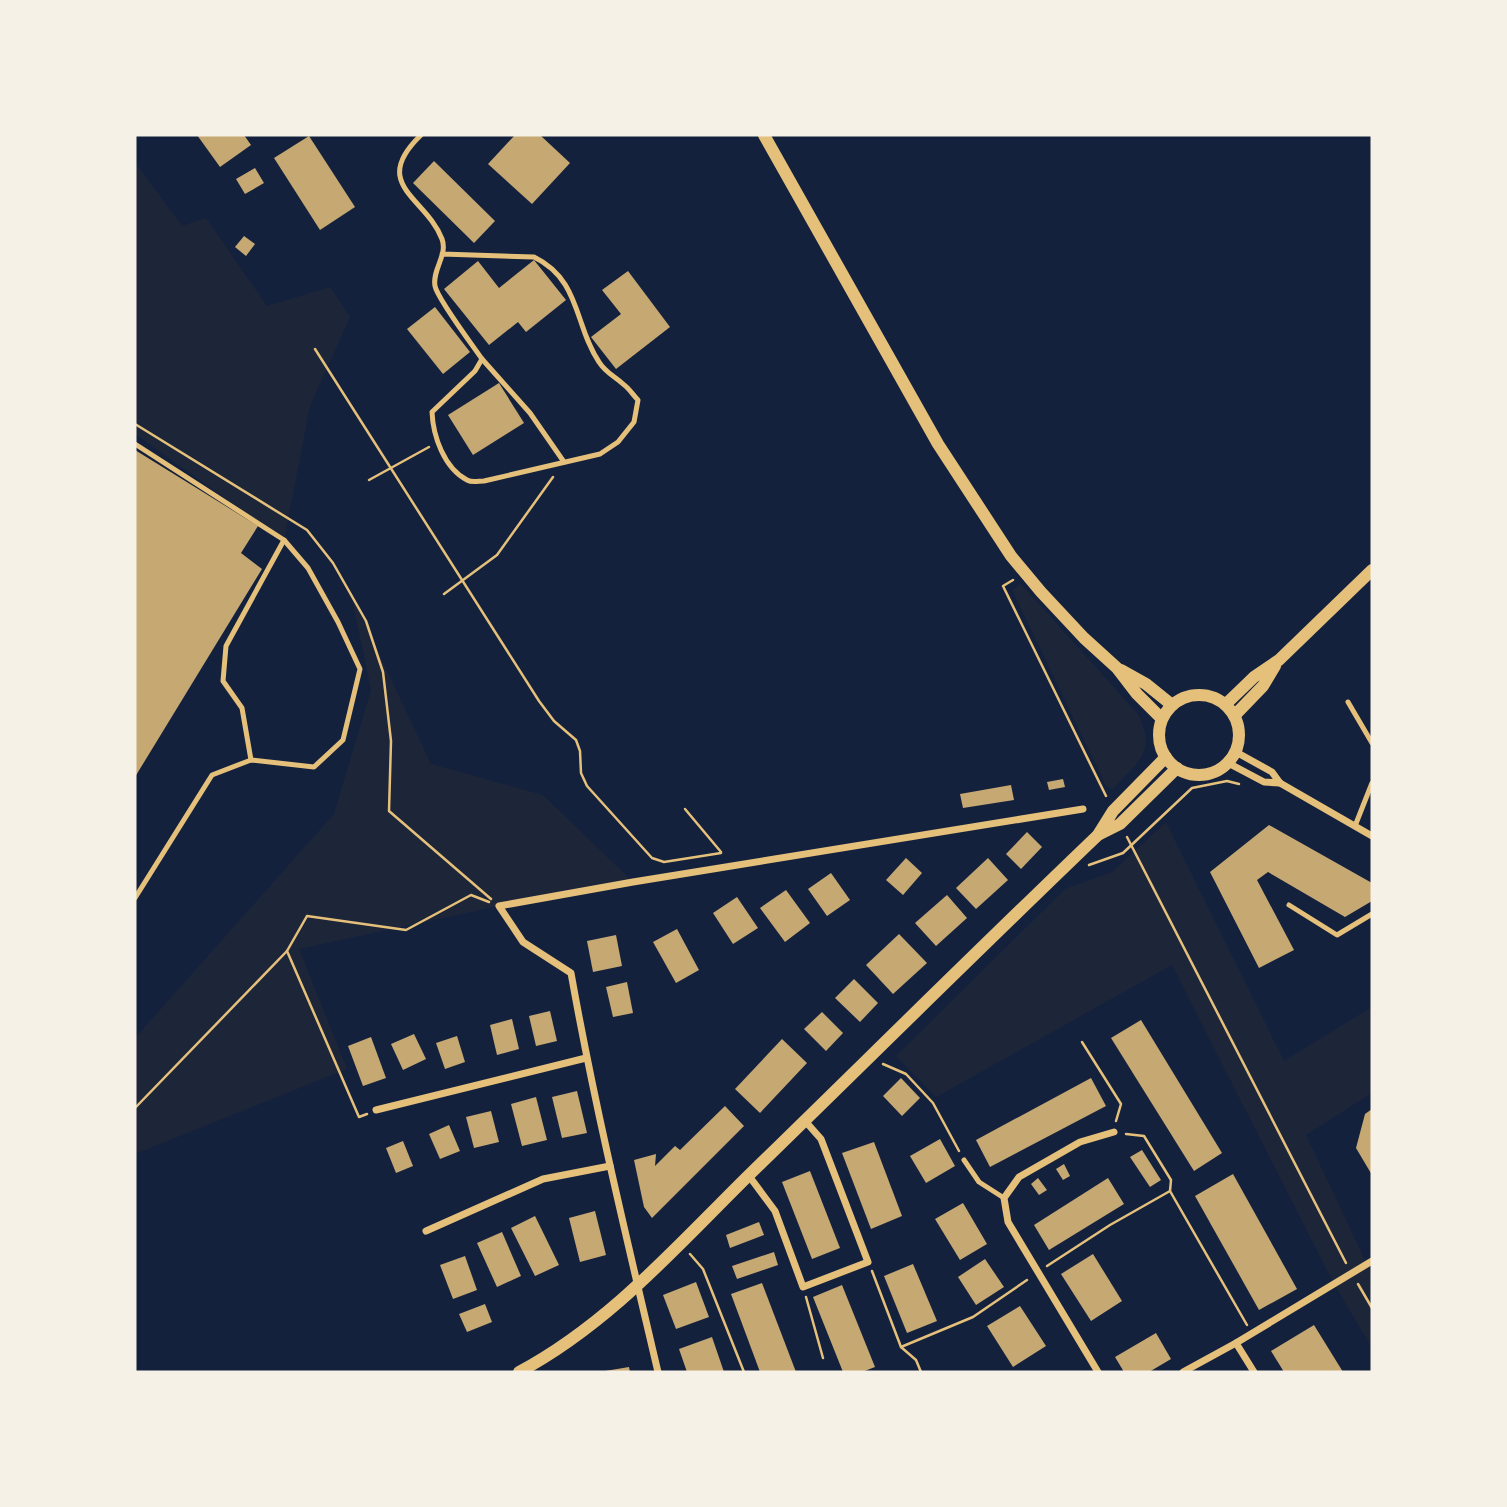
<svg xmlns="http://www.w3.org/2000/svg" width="1507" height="1507" font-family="'Golos Text',sans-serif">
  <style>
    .green { fill: #1d2539 }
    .building { fill: #c6a872 }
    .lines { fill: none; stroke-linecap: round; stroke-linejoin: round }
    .path { stroke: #e5c07b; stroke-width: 2.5 }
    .service { stroke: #e5c07b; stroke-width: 5 }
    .minor { stroke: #e5c07b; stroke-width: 7 }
    .tertiary { stroke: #e5c07b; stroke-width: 12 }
  </style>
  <rect width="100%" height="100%" fill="#14213d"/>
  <g class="green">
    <path d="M 135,162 L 182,226 L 206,218 L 267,306 L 330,287 L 350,317 L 310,406 L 284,540 L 135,434 Z"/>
    <path d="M 1021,584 L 1138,714 C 1157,753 1138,761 1113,789 L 1106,786 L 1012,590 Z"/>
    <path d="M 351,594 L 431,764 L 543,795 L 633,882 L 499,906 L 299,949 L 347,1069 L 135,1154 L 135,1038 L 334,814 L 371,690 Z"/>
    <path d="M 1166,822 L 1284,1061 L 1372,1007 L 1372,1093 L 1306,1135 L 1372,1275 L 1372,1348 L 1334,1284 L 1172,965 L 936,1097 L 896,1056 L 1065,889 L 1112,872 Z"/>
  </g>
  <g class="building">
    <path d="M 197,135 L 244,135 L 251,145 L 220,167 Z"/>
    <path d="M 515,135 L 540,135 L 570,163 L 532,204 L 488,164 Z"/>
    <path d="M 309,136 L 355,207 L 320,230 L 274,158 Z"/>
    <path d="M 434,161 L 495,221 L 474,243 L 413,183 Z"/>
    <path d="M 255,168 L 264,183 L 245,194 L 236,179 Z"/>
    <path d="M 244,236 L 255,244 L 246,256 L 235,247 Z"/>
    <path d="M 534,260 L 566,300 L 526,332 L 518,322 L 489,345 L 444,289 L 478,261 L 499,288 Z"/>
    <path d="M 628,271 L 670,327 L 616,369 L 591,337 L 621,314 L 602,290 Z"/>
    <path d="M 435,307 L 470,352 L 443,374 L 407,329 Z"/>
    <path d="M 499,383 L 524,423 L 473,455 L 448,415 Z"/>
    <path d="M 135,450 L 258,526 L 241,553 L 262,569 L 135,777 Z"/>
    <path d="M 1063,779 L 1065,787 L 1049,790 L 1047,782 Z"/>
    <path d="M 1011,785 L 1014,800 L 963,808 L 960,794 Z"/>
    <path d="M 1269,825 L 1372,883 L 1372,901 L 1345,917 L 1268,872 L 1257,880 L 1294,950 L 1259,968 L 1210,872 Z"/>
    <path d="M 1027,832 L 1042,847 L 1021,869 L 1006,854 Z"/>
    <path d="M 906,858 L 922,873 L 903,895 L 886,880 Z"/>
    <path d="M 988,858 L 1008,880 L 976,909 L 956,888 Z"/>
    <path d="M 831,873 L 850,900 L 827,916 L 808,889 Z"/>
    <path d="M 786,890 L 810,923 L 785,942 L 760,908 Z"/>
    <path d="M 947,895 L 967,918 L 936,946 L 915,923 Z"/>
    <path d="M 737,897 L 758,928 L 733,944 L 713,913 Z"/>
    <path d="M 677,929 L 699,970 L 676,983 L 653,942 Z"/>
    <path d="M 899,934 L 927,963 L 893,994 L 866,965 Z"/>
    <path d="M 616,935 L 622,966 L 593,972 L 587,941 Z"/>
    <path d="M 854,979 L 878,1003 L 860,1022 L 835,998 Z"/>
    <path d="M 627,982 L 633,1013 L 613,1017 L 606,987 Z"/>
    <path d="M 550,1011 L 557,1041 L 536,1046 L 529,1016 Z"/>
    <path d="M 822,1012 L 843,1033 L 826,1051 L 804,1029 Z"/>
    <path d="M 512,1019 L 519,1049 L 497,1055 L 490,1025 Z"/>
    <path d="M 1141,1020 L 1222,1153 L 1194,1171 L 1111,1038 Z"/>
    <path d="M 414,1034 L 426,1059 L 403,1070 L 391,1044 Z"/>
    <path d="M 457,1036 L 465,1062 L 445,1069 L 436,1043 Z"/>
    <path d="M 371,1037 L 386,1078 L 363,1086 L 348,1046 Z"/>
    <path d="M 782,1039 L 807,1063 L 760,1113 L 735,1089 Z"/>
    <path d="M 901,1078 L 920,1098 L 902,1116 L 883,1096 Z"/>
    <path d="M 1091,1078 L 1106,1106 L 990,1167 L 976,1140 Z"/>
    <path d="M 577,1091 L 587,1133 L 562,1138 L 552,1097 Z"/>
    <path d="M 536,1097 L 547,1140 L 522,1146 L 511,1104 Z"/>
    <path d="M 725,1106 L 744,1126 L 652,1218 L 644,1207 L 634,1160 L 656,1154 L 655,1166 L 675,1146 L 680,1150 Z"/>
    <path d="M 1372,1109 L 1372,1175 L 1356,1148 L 1365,1114 Z"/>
    <path d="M 491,1111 L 499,1142 L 474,1148 L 466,1117 Z"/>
    <path d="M 449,1125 L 460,1151 L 440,1159 L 429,1134 Z"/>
    <path d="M 940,1139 L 955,1166 L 926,1183 L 910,1156 Z"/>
    <path d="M 403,1141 L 413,1166 L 396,1173 L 386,1148 Z"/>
    <path d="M 874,1142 L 902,1216 L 871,1229 L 842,1153 Z"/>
    <path d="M 1142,1150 L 1161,1180 L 1150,1187 L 1130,1157 Z"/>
    <path d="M 1064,1164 L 1070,1176 L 1063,1180 L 1056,1169 Z"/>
    <path d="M 810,1171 L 840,1248 L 812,1259 L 782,1182 Z"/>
    <path d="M 1233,1174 L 1297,1289 L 1259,1310 L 1195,1196 Z"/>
    <path d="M 1038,1178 L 1047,1190 L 1039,1195 L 1031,1184 Z"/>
    <path d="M 1108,1178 L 1124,1204 L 1049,1250 L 1034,1225 Z"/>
    <path d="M 963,1203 L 987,1244 L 960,1260 L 935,1219 Z"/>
    <path d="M 595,1211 L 606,1255 L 580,1262 L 569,1218 Z"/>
    <path d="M 535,1216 L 559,1265 L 535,1276 L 511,1228 Z"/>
    <path d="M 759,1222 L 764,1235 L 730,1248 L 726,1235 Z"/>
    <path d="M 502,1232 L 521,1276 L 497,1287 L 477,1243 Z"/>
    <path d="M 774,1252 L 778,1265 L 737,1279 L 732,1266 Z"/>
    <path d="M 1093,1254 L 1122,1301 L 1091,1321 L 1061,1274 Z"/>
    <path d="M 465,1256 L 477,1290 L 453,1299 L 440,1265 Z"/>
    <path d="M 985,1259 L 1004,1287 L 976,1305 L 958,1277 Z"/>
    <path d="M 913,1264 L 937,1321 L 907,1333 L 884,1276 Z"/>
    <path d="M 696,1282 L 709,1317 L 676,1329 L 663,1295 Z"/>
    <path d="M 762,1283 L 796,1372 L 760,1372 L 731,1294 Z"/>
    <path d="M 842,1285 L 875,1367 L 862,1372 L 843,1372 L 813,1297 Z"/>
    <path d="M 485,1304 L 492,1322 L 467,1332 L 459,1314 Z"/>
    <path d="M 1020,1306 L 1046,1346 L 1013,1367 L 987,1326 Z"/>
    <path d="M 1314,1325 L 1343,1372 L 1284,1372 L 1271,1351 Z"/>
    <path d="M 1156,1333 L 1171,1359 L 1149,1372 L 1124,1372 L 1115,1357 Z"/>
    <path d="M 712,1337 L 724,1372 L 687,1372 L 679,1349 Z"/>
    <path d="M 629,1367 L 630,1372 L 605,1372 L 605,1371 Z"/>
  </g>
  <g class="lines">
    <g class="path">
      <path d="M 315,349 L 539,701 L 554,721 L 576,740 L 580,751 L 581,773 L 587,786 L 652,858 L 664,862 L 721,853"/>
      <path d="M 135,424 L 307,530 L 333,563 L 366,621 L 383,672 L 391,741 L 389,811 L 491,899"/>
      <path d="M 369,480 L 429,447"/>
      <path d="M 1013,580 L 1003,586 L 1106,796"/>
      <path d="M 444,594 L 497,555 L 553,477"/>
      <path d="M 685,809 L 721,852"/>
      <path d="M 1127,837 L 1346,1263"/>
      <path d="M 1089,865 L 1123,853 L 1192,788 L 1227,781 L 1239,784"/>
      <path d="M 287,951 L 359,1117 L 367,1114"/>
      <path d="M 1082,1042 L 1121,1104 L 1116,1121"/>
      <path d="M 883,1064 L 906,1074 L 933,1103 L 959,1151"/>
      <path d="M 135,1108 L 287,951 L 307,916 L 406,930 L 471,895 L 489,902"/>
      <path d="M 1126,1134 L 1144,1136 L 1171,1180 L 1170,1191 L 1247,1325"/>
      <path d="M 690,1254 L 703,1269 L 744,1372"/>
      <path d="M 1047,1266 L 1110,1225 L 1170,1191"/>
      <path d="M 872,1271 L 901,1347 L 916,1360 L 921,1372"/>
      <path d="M 1358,1284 L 1372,1308"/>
      <path d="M 806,1297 L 823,1358"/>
      <path d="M 901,1347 L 973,1317 L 1027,1280"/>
    </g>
    <g class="service">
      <path d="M 421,135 C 369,185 426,197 442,239 C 448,255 432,270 435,286 C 437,298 473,346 482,359 L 475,371 L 432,412 C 433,436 444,468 467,480 C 472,483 478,481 484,481 L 600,454 L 618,442 L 634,422 L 638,400 C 633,395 629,388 623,384 C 614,376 605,372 599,362 C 574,325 581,280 534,257 L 442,254"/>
      <path d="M 482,359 L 530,413 L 564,462"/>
      <path d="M 135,444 L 284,540 L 308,568 L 338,622 L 360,669 L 343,740 L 314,767 L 251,760 L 212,775 L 135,898"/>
      <path d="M 1348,702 L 1372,743"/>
      <path d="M 251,760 L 242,708 L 223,681 L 226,646 L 284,540"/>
      <path d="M 1355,826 L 1372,783"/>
      <path d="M 1289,905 L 1337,935 L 1372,914"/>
      <path d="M 964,1160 L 979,1182 L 1004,1198"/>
    </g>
    <g class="minor">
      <path d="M 1236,752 L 1272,772 L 1280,783 L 1372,836"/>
      <path d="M 1228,763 L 1264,782 L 1280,783"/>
      <path d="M 376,1110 L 586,1058"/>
      <path d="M 749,1176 L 775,1211 L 803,1287 L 868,1262 L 821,1139 L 806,1122"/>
      <path d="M 426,1231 L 543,1179 L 610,1166"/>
      <path d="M 1236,1343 L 1372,1261"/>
      <path d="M 658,1372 C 627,1240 595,1108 571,973 L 523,942 L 499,906 L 633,882 L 1083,809"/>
      <path d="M 1098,1372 L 1008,1222 L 1004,1198 L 1019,1177 L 1080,1142 L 1114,1132"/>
      <path d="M 1183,1372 L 1236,1343 L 1254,1372"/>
    </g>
    <g class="tertiary">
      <path d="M 764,135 L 938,444 L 1011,556 L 1041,592 L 1084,638 L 1117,668 L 1137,694 L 1162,719"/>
      <path d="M 1121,670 L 1146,684 L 1172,705"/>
      <circle cx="1199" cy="735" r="40"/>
      <path d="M 1226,704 L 1254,677 L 1279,660 L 1372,570"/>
      <path d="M 1235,715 L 1263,686 L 1275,666"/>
      <path d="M 1098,835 L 1120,824 L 1177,768"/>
      <path d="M 519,1372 C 609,1324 676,1247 748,1176 C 865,1062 980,948 1098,835 L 1113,811 L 1166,757"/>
    </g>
  </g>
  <rect width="1507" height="1507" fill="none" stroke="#f6f1e7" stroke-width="273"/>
</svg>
